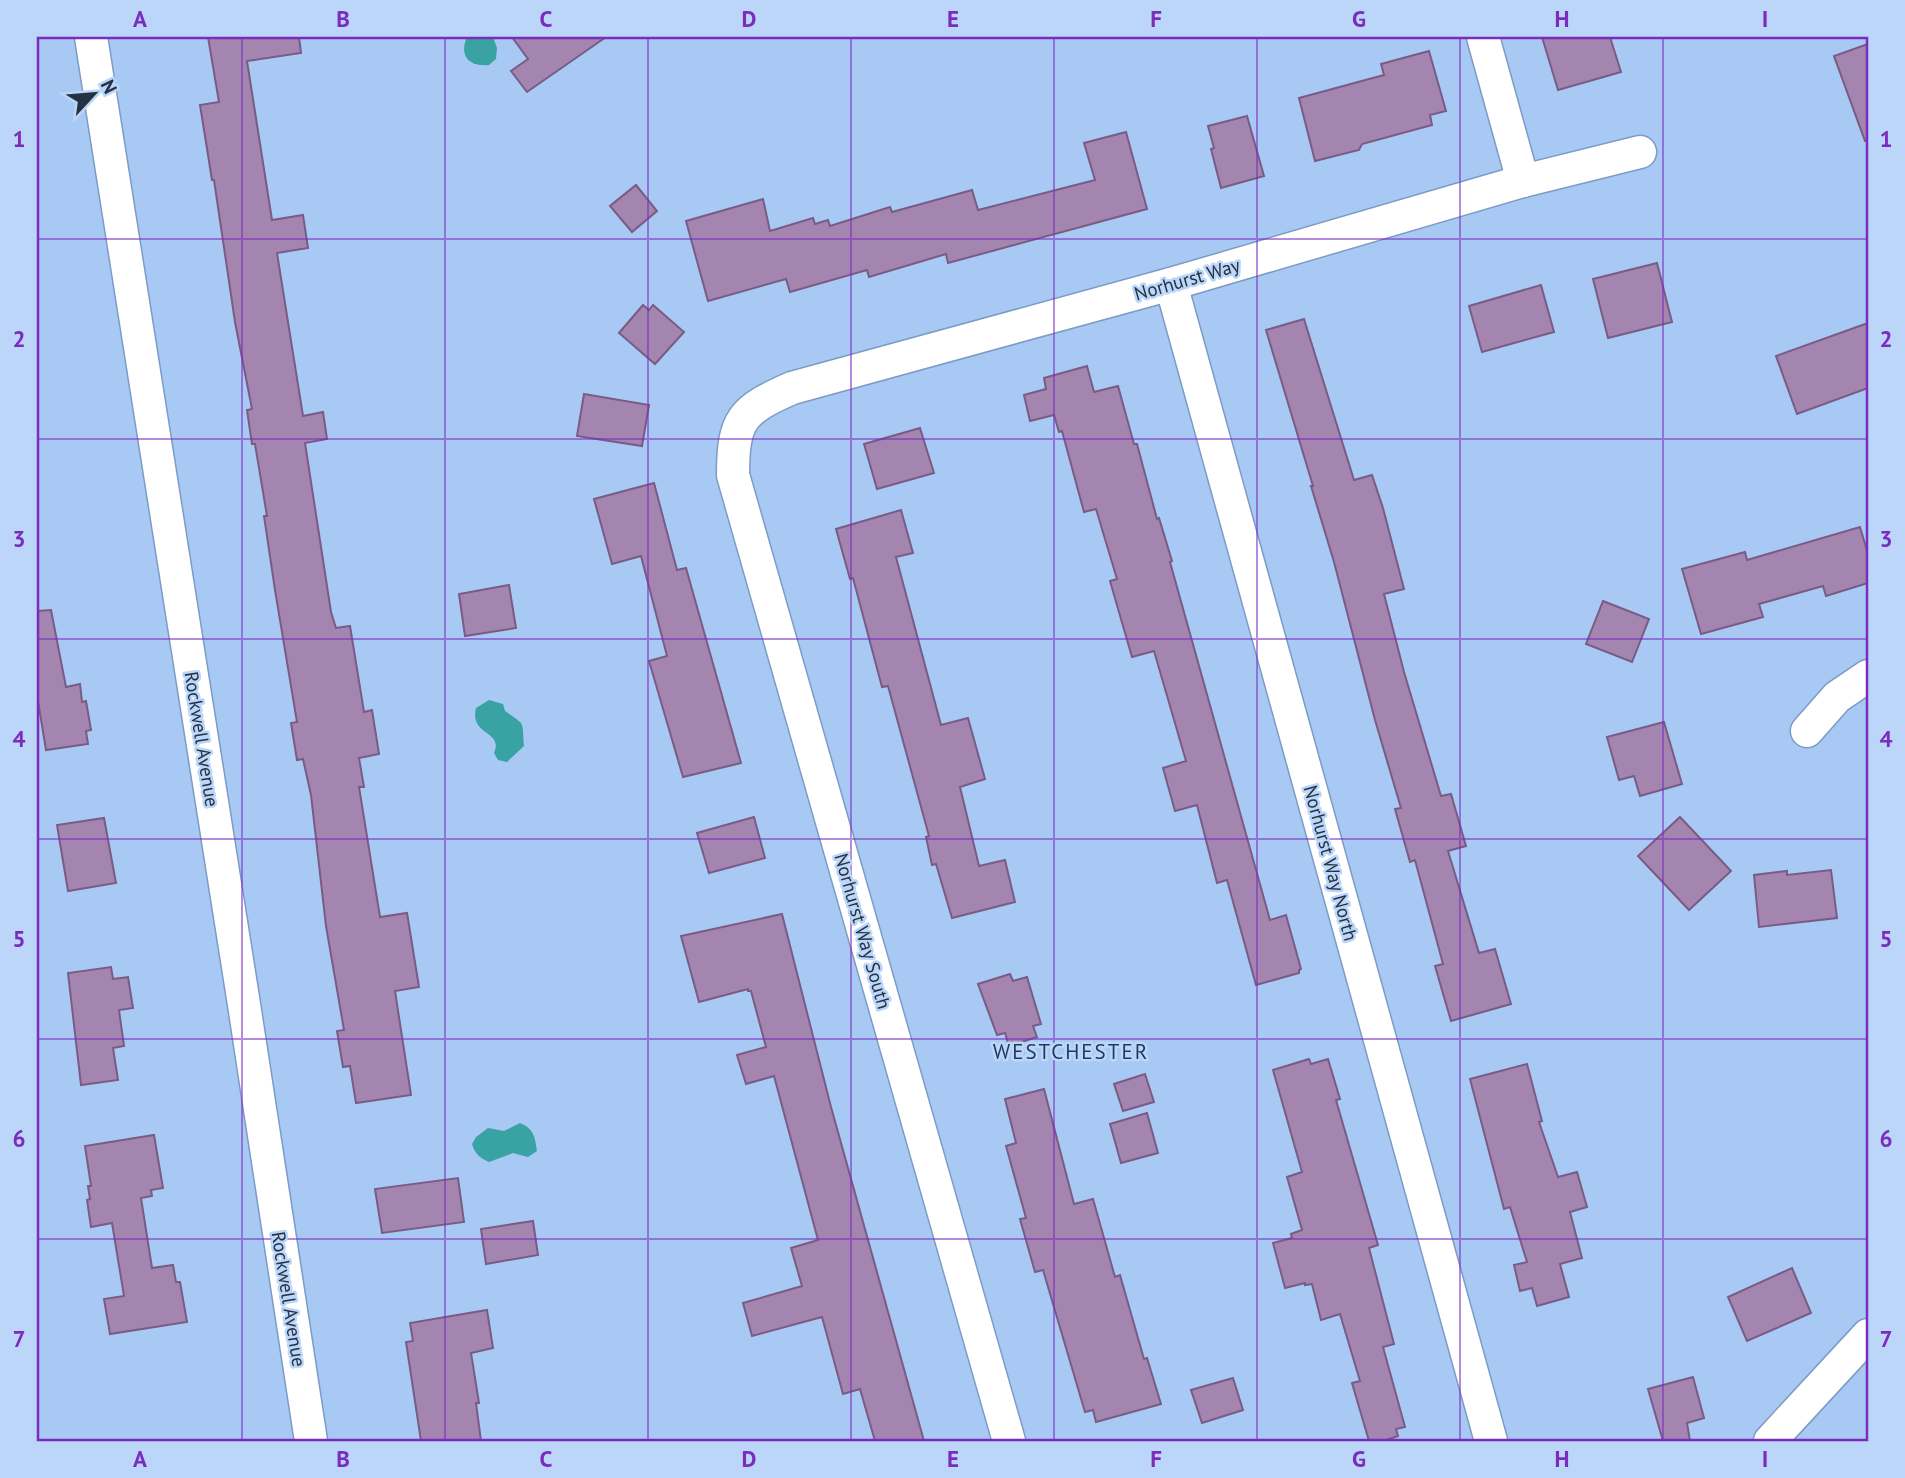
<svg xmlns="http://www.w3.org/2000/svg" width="1905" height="1478" font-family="'PT Sans',sans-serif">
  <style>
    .water { fill: #39a2a3 }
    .building { fill: #a385af; stroke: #795c85; stroke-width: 2 }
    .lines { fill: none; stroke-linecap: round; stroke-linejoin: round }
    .street-casing { stroke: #7c9bc5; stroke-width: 35 }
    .street { stroke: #fff; stroke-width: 32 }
    .grid { fill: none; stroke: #7b2cbf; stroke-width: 2; stroke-opacity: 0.55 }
    .labels { text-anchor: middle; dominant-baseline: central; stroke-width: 5; stroke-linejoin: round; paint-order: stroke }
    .street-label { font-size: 19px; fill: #253243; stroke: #bbd6f9 }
    .neighbourhood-label { font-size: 21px; letter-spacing: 2px; fill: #1e395c; stroke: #bbd6f9 }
    .neatline { fill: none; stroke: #7b2cbf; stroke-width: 2.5 }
    .grid-label { font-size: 23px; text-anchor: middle; font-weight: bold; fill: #7b2cbf }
  </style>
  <rect width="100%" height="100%" fill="#a9c9f5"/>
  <g class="water">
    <path d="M 467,37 L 493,37 L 497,48 L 496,59 L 489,65 C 468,67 459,55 467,37 Z"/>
    <path d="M 489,700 L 503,704 L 505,711 C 526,726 522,720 524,746 L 507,762 L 498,760 L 494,753 C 504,730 469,736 476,708 Z"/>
    <path d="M 520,1123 C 534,1129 535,1137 537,1151 L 528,1157 L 513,1153 L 489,1162 C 480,1158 475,1154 472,1144 L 476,1137 L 488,1128 L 504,1131 Z"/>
  </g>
  <g class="building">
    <path d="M 208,37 L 299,37 L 301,53 L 247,61 L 272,220 L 303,215 L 308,248 L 277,253 L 303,416 L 323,412 L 327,439 L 305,443 L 331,612 L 336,628 L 350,626 L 364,712 L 372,710 L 379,754 L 359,758 L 364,787 L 359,787 L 380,917 L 407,913 L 419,987 L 395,991 L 411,1095 L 356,1103 L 350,1066 L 343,1067 L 337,1031 L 344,1030 L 326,926 L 311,795 L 303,759 L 297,760 L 291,723 L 297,722 L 275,590 L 264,516 L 267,516 L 255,444 L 252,444 L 247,410 L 252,409 L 235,322 L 214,180 L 212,180 L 200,105 L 219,102 Z"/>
    <path d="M 512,37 L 606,37 L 527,92 L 511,71 L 528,59 Z"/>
    <path d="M 1542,37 L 1610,37 L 1621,72 L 1558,90 Z"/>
    <path d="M 1868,44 L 1868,140 L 1865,141 L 1834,56 Z"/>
    <path d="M 1429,51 L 1446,111 L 1430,115 L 1432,125 L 1362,144 L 1359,150 L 1315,161 L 1299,98 L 1384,75 L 1381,64 Z"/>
    <path d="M 1247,116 L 1264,176 L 1221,188 L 1211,149 L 1214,148 L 1208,126 Z"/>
    <path d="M 1126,132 L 1147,209 L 948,263 L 946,254 L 869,277 L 867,270 L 790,292 L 786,279 L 708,301 L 686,221 L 763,199 L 770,231 L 813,218 L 815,224 L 828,220 L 830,226 L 890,207 L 892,212 L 972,190 L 978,210 L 1095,180 L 1084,143 Z"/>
    <path d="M 636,185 L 657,211 L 632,232 L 610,206 Z"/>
    <path d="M 1657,263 L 1672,322 L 1608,338 L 1593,279 Z"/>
    <path d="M 1541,285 L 1554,332 L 1482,352 L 1469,306 Z"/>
    <path d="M 643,305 L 649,310 L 653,305 L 684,332 L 655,364 L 619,333 Z"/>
    <path d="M 1304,319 L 1354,480 L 1372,475 L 1383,508 L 1404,589 L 1384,594 L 1404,672 L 1441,796 L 1451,794 L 1466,846 L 1448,851 L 1479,953 L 1495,949 L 1511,1004 L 1451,1021 L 1435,966 L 1443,964 L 1415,860 L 1410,862 L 1395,809 L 1401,808 L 1375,720 L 1334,562 L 1311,486 L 1313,486 L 1266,330 Z"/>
    <path d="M 1868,323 L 1868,388 L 1797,414 L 1776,356 Z"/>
    <path d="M 1087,366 L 1094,392 L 1118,386 L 1134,444 L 1137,444 L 1157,519 L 1159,518 L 1172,561 L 1170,562 L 1270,920 L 1286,915 L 1301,969 L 1299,970 L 1299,973 L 1256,985 L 1227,880 L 1217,883 L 1197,805 L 1175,811 L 1163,768 L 1186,761 L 1154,651 L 1132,657 L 1110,581 L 1117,579 L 1096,509 L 1084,512 L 1062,431 L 1059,432 L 1054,415 L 1030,421 L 1024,395 L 1046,389 L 1044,378 Z"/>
    <path d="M 584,394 L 649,405 L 642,446 L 577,436 Z"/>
    <path d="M 920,428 L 934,473 L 877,489 L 864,444 Z"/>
    <path d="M 654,483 L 677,570 L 686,568 L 741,763 L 683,777 L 649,661 L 667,656 L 641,556 L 612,564 L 594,499 Z"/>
    <path d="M 901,510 L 913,553 L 896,557 L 941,725 L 968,718 L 985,779 L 960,787 L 979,866 L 1005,860 L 1015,902 L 952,918 L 936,864 L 932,865 L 926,837 L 929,836 L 888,686 L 882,687 L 853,578 L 850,579 L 836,529 Z"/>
    <path d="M 1860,527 L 1868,554 L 1868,583 L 1826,596 L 1823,586 L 1759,604 L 1763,617 L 1701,634 L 1682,569 L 1745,552 L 1747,560 Z"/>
    <path d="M 509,585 L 516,628 L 465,636 L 459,594 Z"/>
    <path d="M 1603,601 L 1649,619 L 1632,662 L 1586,644 Z"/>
    <path d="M 51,610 L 66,687 L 80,684 L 82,702 L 86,701 L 91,730 L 86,731 L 88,744 L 46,750 L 37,695 L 37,611 Z"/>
    <path d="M 1664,722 L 1682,784 L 1640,796 L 1634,776 L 1619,780 L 1607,737 Z"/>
    <path d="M 754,817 L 765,858 L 709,873 L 697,833 Z"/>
    <path d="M 1680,817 L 1731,871 L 1689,910 L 1638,856 Z"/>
    <path d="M 104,818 L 116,883 L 68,891 L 57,825 Z"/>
    <path d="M 1831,870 L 1837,918 L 1759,927 L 1754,875 L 1787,871 L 1787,875 Z"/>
    <path d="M 782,914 L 831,1107 L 924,1441 L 875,1441 L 860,1389 L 843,1394 L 822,1317 L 752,1336 L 743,1303 L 802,1286 L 791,1248 L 818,1240 L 774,1076 L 746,1084 L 737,1055 L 766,1047 L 751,991 L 748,991 L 748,989 L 699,1002 L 681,936 Z"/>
    <path d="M 111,967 L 113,979 L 128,977 L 133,1008 L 119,1010 L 124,1046 L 113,1048 L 118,1080 L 81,1085 L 68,973 Z"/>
    <path d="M 1010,974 L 1013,981 L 1027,977 L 1041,1024 L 1033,1026 L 1037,1037 L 1009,1046 L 1005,1033 L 997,1035 L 978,984 Z"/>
    <path d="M 1309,1059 L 1311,1064 L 1328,1059 L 1340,1099 L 1336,1100 L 1378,1245 L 1369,1248 L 1394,1344 L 1383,1347 L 1405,1427 L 1396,1429 L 1398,1436 L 1383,1441 L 1369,1441 L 1352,1383 L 1360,1381 L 1340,1314 L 1321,1320 L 1312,1284 L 1305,1285 L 1305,1283 L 1285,1288 L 1273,1243 L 1292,1238 L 1291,1234 L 1302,1230 L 1287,1177 L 1302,1172 L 1273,1070 Z"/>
    <path d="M 1527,1064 L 1542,1121 L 1539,1122 L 1558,1177 L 1577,1172 L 1587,1207 L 1570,1212 L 1582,1258 L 1560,1264 L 1569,1297 L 1537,1306 L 1532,1288 L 1520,1291 L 1514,1265 L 1527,1262 L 1510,1207 L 1504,1209 L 1470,1079 Z"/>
    <path d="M 1145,1074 L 1154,1102 L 1123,1111 L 1114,1084 Z"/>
    <path d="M 1044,1089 L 1074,1204 L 1093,1199 L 1115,1277 L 1120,1275 L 1144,1359 L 1147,1358 L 1161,1404 L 1096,1422 L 1093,1410 L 1085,1412 L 1043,1270 L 1035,1272 L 1020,1219 L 1026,1218 L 1006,1146 L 1016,1143 L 1005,1099 Z"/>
    <path d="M 1147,1113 L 1158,1153 L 1121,1163 L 1110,1124 Z"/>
    <path d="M 154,1135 L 163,1188 L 151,1190 L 152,1196 L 141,1198 L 152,1268 L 173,1265 L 176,1282 L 180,1282 L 187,1322 L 110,1334 L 104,1299 L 124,1296 L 112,1223 L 91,1227 L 87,1200 L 90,1199 L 88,1186 L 91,1186 L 85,1146 Z"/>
    <path d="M 458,1178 L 464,1222 L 382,1233 L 375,1189 Z"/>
    <path d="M 533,1221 L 538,1255 L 486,1264 L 481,1229 Z"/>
    <path d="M 1792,1268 L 1811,1313 L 1747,1341 L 1728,1297 Z"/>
    <path d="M 487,1310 L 493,1348 L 471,1353 L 479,1403 L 476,1403 L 481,1441 L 421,1441 L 406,1342 L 413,1341 L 410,1323 Z"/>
    <path d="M 1693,1377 L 1704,1418 L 1687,1423 L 1690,1441 L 1663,1441 L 1648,1389 Z"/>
    <path d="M 1233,1378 L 1243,1410 L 1202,1423 L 1191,1390 Z"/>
  </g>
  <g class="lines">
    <defs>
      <g id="street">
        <path d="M 91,37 L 243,998 L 311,1441"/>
        <path d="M 1483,37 L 1523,181"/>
        <path d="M 1171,284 L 1491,1441"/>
        <path d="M 1807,731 L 1837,697 L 1868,676"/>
        <path d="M 1009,1441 L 733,475 C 733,419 742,410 792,388 L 1171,284 L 1523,181 L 1640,152"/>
        <path d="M 1770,1441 L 1868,1335"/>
      </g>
    </defs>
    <use href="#street" class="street-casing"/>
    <use href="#street" class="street"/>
  </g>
  <path class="grid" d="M 242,37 L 242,1441M 445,37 L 445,1441M 648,37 L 648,1441M 851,37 L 851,1441M 1054,37 L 1054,1441M 1257,37 L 1257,1441M 1460,37 L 1460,1441M 1663,37 L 1663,1441M 37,239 L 1868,239M 37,439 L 1868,439M 37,639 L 1868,639M 37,839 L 1868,839M 37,1039 L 1868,1039M 37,1239 L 1868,1239"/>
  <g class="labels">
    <g class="street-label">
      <text transform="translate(1187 279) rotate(-16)">Norhurst Way</text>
      <text transform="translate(202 739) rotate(81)">Rockwell Avenue</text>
      <text transform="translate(1331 863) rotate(75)">Norhurst Way North</text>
      <text transform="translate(863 931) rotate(74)">Norhurst Way South</text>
      <text transform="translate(289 1299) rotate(81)">Rockwell Avenue</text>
    </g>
    <g class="neighbourhood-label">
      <text x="1071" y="1051">WESTCHESTER</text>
    </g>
  </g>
  <rect width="1905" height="1478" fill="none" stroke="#bbd6f9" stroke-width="77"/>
  <g transform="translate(94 94) rotate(64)" stroke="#bbd6f9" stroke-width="5" paint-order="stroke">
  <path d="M0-5L12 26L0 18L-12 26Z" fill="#253243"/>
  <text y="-10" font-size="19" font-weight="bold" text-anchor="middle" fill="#253243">N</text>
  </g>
  <rect x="38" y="38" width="1829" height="1402" class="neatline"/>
  <g class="grid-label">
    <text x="140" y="27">A</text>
    <text x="343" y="27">B</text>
    <text x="546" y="27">C</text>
    <text x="749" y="27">D</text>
    <text x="953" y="27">E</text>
    <text x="1156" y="27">F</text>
    <text x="1359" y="27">G</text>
    <text x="1562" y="27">H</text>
    <text x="1765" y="27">I</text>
    <text x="19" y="147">1</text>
    <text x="1886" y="147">1</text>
    <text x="19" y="347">2</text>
    <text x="1886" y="347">2</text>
    <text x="19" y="547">3</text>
    <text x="1886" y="547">3</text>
    <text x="19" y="747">4</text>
    <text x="1886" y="747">4</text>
    <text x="19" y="947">5</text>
    <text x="1886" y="947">5</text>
    <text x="19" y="1147">6</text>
    <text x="1886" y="1147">6</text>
    <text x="19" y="1347">7</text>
    <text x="1886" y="1347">7</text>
    <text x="140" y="1467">A</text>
    <text x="343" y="1467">B</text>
    <text x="546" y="1467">C</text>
    <text x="749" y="1467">D</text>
    <text x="953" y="1467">E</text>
    <text x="1156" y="1467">F</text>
    <text x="1359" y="1467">G</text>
    <text x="1562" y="1467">H</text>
    <text x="1765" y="1467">I</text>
  </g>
</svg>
